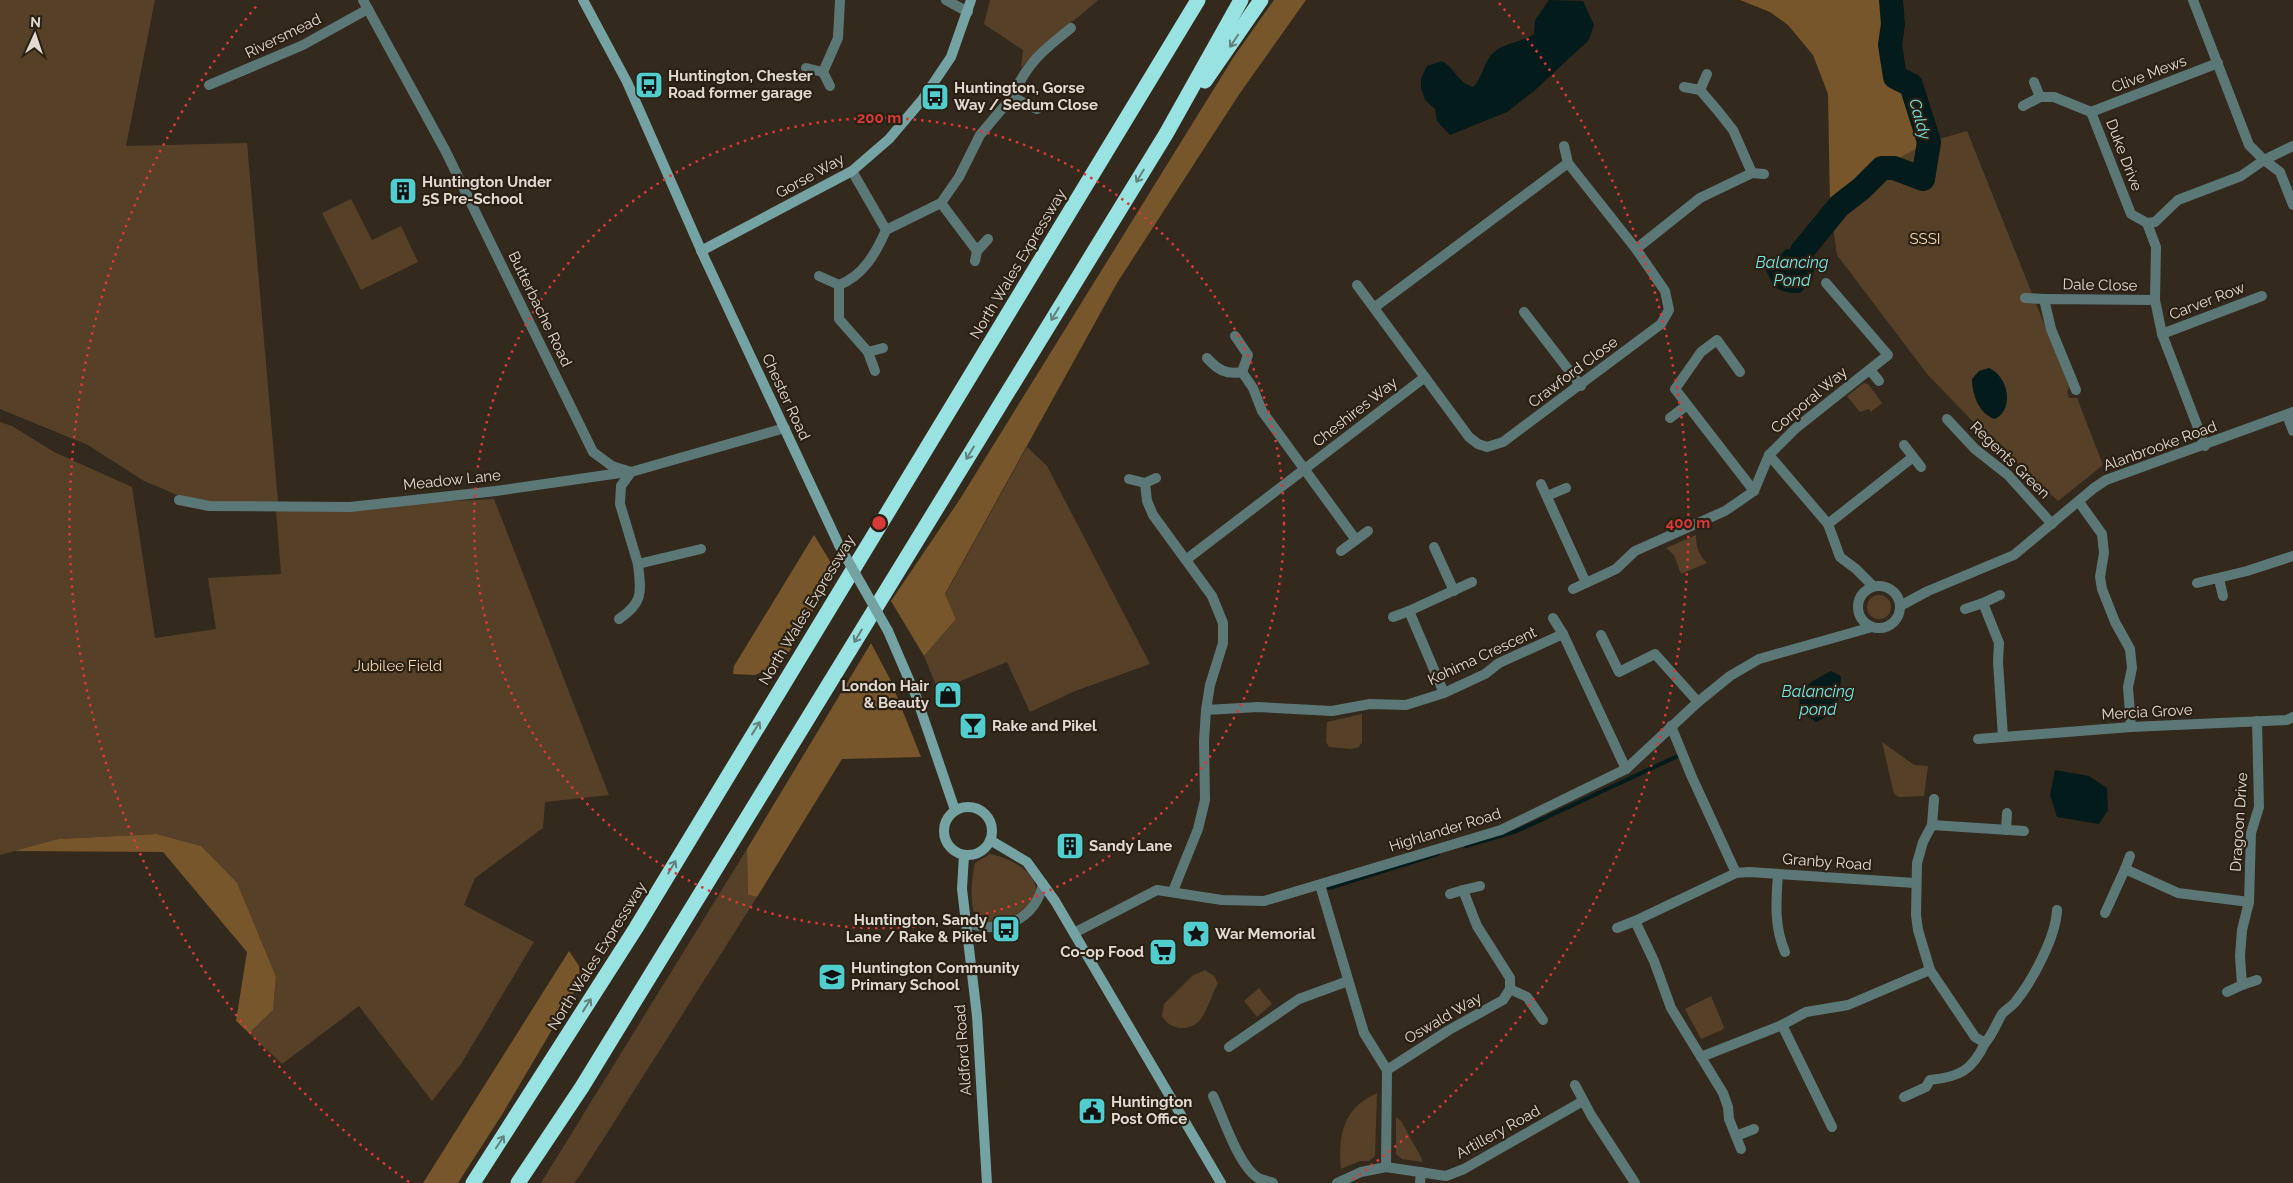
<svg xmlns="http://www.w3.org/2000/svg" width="2293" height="1183" font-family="Raleway,sans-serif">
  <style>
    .green { fill: #564128 }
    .forest { fill: #77562c }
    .water { fill: #041b1b }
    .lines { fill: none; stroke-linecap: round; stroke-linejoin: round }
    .stream { stroke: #041b1b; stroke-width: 4 }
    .river { stroke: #041b1b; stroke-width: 24 }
    .street { stroke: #5b7877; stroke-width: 10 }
    .secondary { stroke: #75a3a3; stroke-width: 10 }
    .highway { stroke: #99e2e2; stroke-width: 15 }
    .secondary-bridge { stroke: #75a3a3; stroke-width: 10 }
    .oneway { stroke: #62817a }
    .ring { fill: none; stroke: #d73a39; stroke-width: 2.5; stroke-dasharray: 2.5 5 }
    .labels { text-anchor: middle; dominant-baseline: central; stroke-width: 4.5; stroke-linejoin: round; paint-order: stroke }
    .street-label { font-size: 15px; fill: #e2dad2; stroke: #2a2013 }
    .poi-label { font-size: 15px; font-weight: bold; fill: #e2dad2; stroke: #2a2013; text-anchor: start }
    .park-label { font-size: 15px; fill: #f8d7b1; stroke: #2a2013 }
    .water-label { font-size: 16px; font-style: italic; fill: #75e5e6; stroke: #2a2013 }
    .centre { fill: #d73a39; stroke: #2a2013; stroke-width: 2.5 }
    .ring-label { font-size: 15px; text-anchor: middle; font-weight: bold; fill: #d73a39; stroke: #2a2013; stroke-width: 4.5; stroke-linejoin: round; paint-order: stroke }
  </style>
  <rect width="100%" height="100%" fill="#34291d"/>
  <g class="green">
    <path d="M 0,0 L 155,0 L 126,146 L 247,143 L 278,502 L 208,502 L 182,497 L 144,481 L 88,445 L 0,409 Z"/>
    <path d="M 990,0 L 1098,0 C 1073,23 1043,42 1021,68 L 1023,50 L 984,24 Z"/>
    <path d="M 1967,131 L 2069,386 L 2067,392 L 2069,398 L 2077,398 L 2103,465 L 2058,501 L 1982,431 L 1928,375 L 1837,255 L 1830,206 L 1840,210 L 1888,164 L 1929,142 Z"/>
    <path d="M 351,199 L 372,240 L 401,226 L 418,262 L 361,290 L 322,213 Z"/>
    <path d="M 1864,383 L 1868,384 L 1882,403 L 1871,412 L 1869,409 L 1860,412 L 1847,396 Z"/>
    <path d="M 0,422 L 12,426 L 54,452 L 132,487 L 155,638 L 216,629 L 208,578 L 281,574 L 276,510 L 494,499 L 609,795 L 545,802 L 543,828 L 475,878 L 464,905 L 534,942 L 461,1064 L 432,1101 L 359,1006 L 282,1064 L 249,1033 L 273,1010 L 276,977 L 201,846 L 157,834 L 58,839 L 0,855 Z"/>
    <path d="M 1027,447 L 1047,466 L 1150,664 L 1075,691 L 1030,712 L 1007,662 L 938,690 L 924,656 L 956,619 L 945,595 Z"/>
    <path d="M 1696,535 C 1696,547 1698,554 1707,563 L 1681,574 L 1674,555 L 1666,548 Z"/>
    <circle cx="1879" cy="607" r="12"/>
    <path d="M 1362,714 L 1362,742 L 1359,747 L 1352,749 L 1329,747 L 1326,742 L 1327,722 Z"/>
    <path d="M 1882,742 L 1914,765 L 1928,766 L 1924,796 L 1899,797 L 1894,794 Z"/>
    <path d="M 747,849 L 748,895 L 757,897 L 581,1174 L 574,1183 L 541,1183 Z"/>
    <path d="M 990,854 C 1009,857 1047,876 1033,901 C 1028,910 1016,915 1007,918 C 999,921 989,926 981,922 C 967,915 972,875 975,863 Z"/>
    <path d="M 1205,970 L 1214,976 L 1218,983 C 1212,994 1208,1009 1201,1019 C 1189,1033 1170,1030 1162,1016 L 1164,1004 L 1192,976 Z"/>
    <path d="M 1259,988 L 1272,1004 L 1257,1017 L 1244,1001 Z"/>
    <path d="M 1711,996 L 1724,1027 L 1722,1030 L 1701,1039 L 1685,1009 Z"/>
    <path d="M 1377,1093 L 1375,1156 L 1369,1161 L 1360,1161 L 1341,1169 C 1338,1135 1343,1108 1377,1093 Z"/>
    <path d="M 1396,1117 L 1401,1121 L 1422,1159 L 1422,1162 L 1402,1159 L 1396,1154 Z"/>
  </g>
  <g class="forest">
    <path d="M 1274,0 L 1306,0 L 1240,93 L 1117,283 L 945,594 L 956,619 L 924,656 L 891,601 L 960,499 L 1233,58 Z"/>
    <path d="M 1740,0 L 1891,0 L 1893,24 L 1890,45 L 1895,76 L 1911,85 L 1929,142 L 1888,164 L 1830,206 L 1828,94 L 1813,55 L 1788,25 L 1770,12 Z"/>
    <path d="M 814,535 L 836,571 L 782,664 L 755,675 L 733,674 L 734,666 Z"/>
    <path d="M 871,643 L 890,679 L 921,757 L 842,759 L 757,897 L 748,895 L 747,849 Z"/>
    <path d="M 157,834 L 201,846 L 237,883 L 276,977 L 273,1010 L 249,1033 L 236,1021 L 247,952 L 163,852 L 14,851 L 58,839 Z"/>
    <path d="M 569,951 L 579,966 L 580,982 L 503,1113 L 458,1183 L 423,1183 Z"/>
  </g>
  <g class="water">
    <path d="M 1549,0 L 1583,1 L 1594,25 L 1589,40 L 1534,91 L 1507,112 L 1450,135 L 1437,121 L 1435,109 L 1425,100 L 1421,88 L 1421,78 L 1427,66 L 1442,61 C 1457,70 1456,81 1473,87 C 1482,79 1483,65 1491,55 C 1501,43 1521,43 1534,34 L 1535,20 Z"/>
    <path d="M 1786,249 L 1802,251 L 1816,257 L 1812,281 L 1800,293 C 1778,293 1774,289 1766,270 Z"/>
    <path d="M 1989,368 C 2008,376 2015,409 1995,419 C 1979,414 1972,395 1972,379 L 1979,371 Z"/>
    <path d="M 1831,671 L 1841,676 C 1840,699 1838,713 1816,722 L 1799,710 L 1800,693 L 1811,682 Z"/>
    <path d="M 2055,770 L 2089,776 L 2107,788 L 2108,810 L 2099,824 L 2057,817 L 2050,795 Z"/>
  </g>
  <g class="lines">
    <g class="stream">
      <path d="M 1466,846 L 1517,831 L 1682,754"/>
      <path d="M 1329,888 L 1438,854"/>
    </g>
    <path class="river" d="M 1802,251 L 1839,206 L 1862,188 L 1882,168 L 1894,168 L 1923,179 L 1929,142 L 1911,85 L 1895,77 L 1890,45 L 1893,24 L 1891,0"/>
    <g class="street">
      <path d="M 363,0 L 445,150 L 593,452 L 612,466 L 631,472 L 785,428"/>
      <path d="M 946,0 L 968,12"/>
      <path d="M 2193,0 L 2249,145 L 2264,160 L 2280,172 L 2293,205"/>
      <path d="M 806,68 L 823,72"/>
      <path d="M 2034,82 L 2040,97 L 2054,97 L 2091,112 L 2131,214 L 2147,223"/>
      <path d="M 209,85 L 303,45 L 368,9"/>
      <path d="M 830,86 L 823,72 L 838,38 L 840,0"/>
      <path d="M 1700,90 L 1707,74"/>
      <path d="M 1012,97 C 1028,62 1042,51 1071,28"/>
      <path d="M 2023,106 L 2040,97"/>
      <path d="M 2091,112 L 2218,63"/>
      <path d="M 1564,146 L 1568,163"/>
      <path d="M 1752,173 L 1764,174"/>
      <path d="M 941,203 L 977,251 L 988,239"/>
      <path d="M 886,230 L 941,203 L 959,177 L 980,135 L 1012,97 L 1037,109"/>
      <path d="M 1636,249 L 1700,198 L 1752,173 L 1733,130 L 1718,111 L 1700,90 L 1684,87"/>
      <path d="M 975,261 L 977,251"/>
      <path d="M 819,276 L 839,285 C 863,276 876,253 886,230 L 852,171"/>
      <path d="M 839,285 L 839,319 L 868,352 L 875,371"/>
      <path d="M 1357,285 L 1469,437 L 1478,444 L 1487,447 L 1503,442 L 1661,324 L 1669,310 L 1665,291 L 1636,249 L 1568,163 L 1375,307"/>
      <path d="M 2025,298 L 2044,299"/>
      <path d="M 1524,312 L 1581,386"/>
      <path d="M 2162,334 L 2262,296"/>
      <path d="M 868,352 L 883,348"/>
      <path d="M 1207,358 C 1218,370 1226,375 1242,372 L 1248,355 L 1235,336"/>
      <path d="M 1870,370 L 1879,381"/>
      <path d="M 1242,372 L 1253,388 L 1262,411 L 1356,540"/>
      <path d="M 1740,372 L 1717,340 L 1701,352 L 1675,389 L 1754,491"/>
      <path d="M 2076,390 L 2051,329 L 2044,299 L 2155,300"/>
      <path d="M 2287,415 L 2293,431"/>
      <path d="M 1670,418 L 1687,405"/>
      <path d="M 1947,419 L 1975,449 L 2008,475 L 2052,524"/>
      <path d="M 1904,445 L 1921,467"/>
      <path d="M 2205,446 L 2162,334 L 2155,300 L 2156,247 L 2147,223 L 2155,222 L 2178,200 L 2241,176 L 2264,160 L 2293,146"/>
      <path d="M 1769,455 L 1828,524 L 1840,557 L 1856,569 L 1873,586"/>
      <path d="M 631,472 L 621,486 L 620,504 L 638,564 L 701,549"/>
      <path d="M 1156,478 L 1145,483 L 1147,501 L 1153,515 L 1212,596 L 1223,623 L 1223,643 L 1210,685 L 1206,710 L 1204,741 L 1205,800 L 1198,829 L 1173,891"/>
      <path d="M 1129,479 L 1145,483"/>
      <path d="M 1541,484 L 1586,583 L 1573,589"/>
      <path d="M 1547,496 L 1566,488"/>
      <path d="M 179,500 L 209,506 L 350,507 L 496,491 L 627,472"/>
      <path d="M 2079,502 L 2102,534 L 2104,553 L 2100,577 L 2102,589 L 2115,622 L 2130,649 L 2132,668 L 2128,687 L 2131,727"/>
      <path d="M 1828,524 L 1913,457"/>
      <path d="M 1434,547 L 1454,591"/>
      <path d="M 1341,551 L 1368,531"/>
      <path d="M 1187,559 L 1425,377"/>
      <path d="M 2219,579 L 2223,596"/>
      <path d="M 1586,583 L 1616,569 L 1635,551 L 1725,511 L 1754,491 L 1769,455 L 1796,428 L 1888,355 L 1826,283"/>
      <path d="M 2197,583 L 2247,571 L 2293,556"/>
      <circle cx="1879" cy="607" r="21"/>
      <path d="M 1983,603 L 2000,595"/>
      <path d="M 1900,606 L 1928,591 L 2014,555 L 2094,488 L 2106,480 L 2293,412"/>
      <path d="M 1965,609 L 1983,603 L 1999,643 L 1998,662 L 2003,737 L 2131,727 L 2287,720 L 2293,717"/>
      <path d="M 1393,617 L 1409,611"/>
      <path d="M 1553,618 L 1563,634"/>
      <path d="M 619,619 C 644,602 641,592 638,564"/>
      <path d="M 1601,635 L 1619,672 L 1655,654 L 1698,702"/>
      <path d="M 1444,693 L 1409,611 L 1472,582"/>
      <path d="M 1206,710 L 1258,707 L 1332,711 L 1370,704 L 1406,705 L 1444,693 L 1485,674 L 1499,663 L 1563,634 L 1626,769"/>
      <path d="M 1671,726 L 1691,775 L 1736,873"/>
      <path d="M 1978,739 L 2003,737"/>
      <path d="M 1934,799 L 1932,825 L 1923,842 L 1917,863 L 1916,915 L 1918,930 L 1930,970 L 1975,1037 L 1985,1043 C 1993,1034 1996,1024 2002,1014 C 2006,1009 2013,1006 2016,1001 C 2033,980 2056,936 2057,910"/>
      <path d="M 1932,825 L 2024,831"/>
      <path d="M 2006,830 L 2007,813"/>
      <path d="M 2125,869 L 2130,856"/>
      <path d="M 1778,874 C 1776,902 1774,926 1785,952"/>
      <path d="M 1915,883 L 1749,872 L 1736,873 L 1635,921 L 1654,961 L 1671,1008 L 1701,1057 L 1782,1025 L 1806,1012 L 1848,1005 L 1930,970"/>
      <path d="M 1320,885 L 1364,1033 L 1387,1070 L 1386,1167"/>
      <path d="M 1480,886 L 1463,890 L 1477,926 L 1510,978 L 1510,989 L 1527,997 L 1543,1020"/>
      <path d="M 1450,894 L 1463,890"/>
      <path d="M 2105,913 L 2125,869 L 2178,893 L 2249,902"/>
      <path d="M 966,922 C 999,936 1035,920 1043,884"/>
      <path d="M 1617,928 L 1635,921"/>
      <path d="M 1074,933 L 1157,890 L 1222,900 L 1264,901 L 1501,830 L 1626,769 L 1698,702 L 1730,676 L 1759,659 L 1872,627"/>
      <path d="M 2242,985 L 2257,980"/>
      <path d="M 2227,992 L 2242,985 L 2240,956 L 2242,930 L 2249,902 L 2251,833 L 2259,807 L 2257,721"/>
      <path d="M 1782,1025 L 1832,1127"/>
      <path d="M 1229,1047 L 1299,999 L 1348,981"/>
      <path d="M 1701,1057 L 1723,1093 L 1728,1107 L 1729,1119 L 1741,1149"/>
      <path d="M 1387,1070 L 1449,1030 L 1503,1000 L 1510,989"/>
      <path d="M 1575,1085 L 1591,1115 L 1635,1183"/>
      <path d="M 1213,1096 C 1223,1117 1238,1165 1258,1178 C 1263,1180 1269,1181 1273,1183"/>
      <path d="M 1904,1097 L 1926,1087 L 1930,1080 C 1959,1077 1972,1071 1985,1043"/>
      <path d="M 1736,1136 L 1754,1129"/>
      <path d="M 1337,1183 L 1361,1172 L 1386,1167 L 1446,1176 L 1464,1169 L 1583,1101"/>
      <path d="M 1420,1183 L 1421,1172"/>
    </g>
    <g class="secondary">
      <path d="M 583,0 L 627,82 L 705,259 L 839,545"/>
      <path d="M 701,251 L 852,171 L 889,139 L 922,100 L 951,57 L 971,0"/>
      <path d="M 888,631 L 916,696 L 955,810"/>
      <circle cx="968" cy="831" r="24"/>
      <path d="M 990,840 L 1027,862 L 1055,901 L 1221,1183"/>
      <path d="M 964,855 L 962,889 L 977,1016 L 987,1183"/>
    </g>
    <g class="highway">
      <path d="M 1205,81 L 1261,0"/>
      <path d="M 473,1183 L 636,928 L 1198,0"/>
      <path d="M 518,1183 L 582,1087 L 1166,134 L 1241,0"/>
    </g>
    <path class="secondary-bridge" d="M 839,545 L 888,631"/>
  </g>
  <defs><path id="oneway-shaft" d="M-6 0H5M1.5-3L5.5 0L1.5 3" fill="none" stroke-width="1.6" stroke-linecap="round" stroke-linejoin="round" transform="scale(1.25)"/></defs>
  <g class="oneway">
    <use href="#oneway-shaft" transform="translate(1234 41) rotate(124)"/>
    <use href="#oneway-shaft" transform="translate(1140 176) rotate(121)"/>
    <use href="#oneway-shaft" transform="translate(1055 314) rotate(121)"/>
    <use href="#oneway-shaft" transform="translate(970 453) rotate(121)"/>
    <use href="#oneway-shaft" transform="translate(858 636) rotate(121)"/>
    <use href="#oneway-shaft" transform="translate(756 728) rotate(-58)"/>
    <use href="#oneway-shaft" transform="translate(672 867) rotate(-59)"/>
    <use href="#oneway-shaft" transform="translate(587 1005) rotate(-58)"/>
    <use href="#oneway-shaft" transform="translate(500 1142) rotate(-57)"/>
  </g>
  <g class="ring">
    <circle cx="879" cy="523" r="405"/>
    <path d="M409 1182A809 809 0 0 1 259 3M1499 3A809 809 0 0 1 1349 1182"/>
  </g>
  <defs>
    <symbol id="bus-square" viewBox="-11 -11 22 22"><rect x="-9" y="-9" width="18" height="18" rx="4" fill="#52cdce" stroke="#2a2013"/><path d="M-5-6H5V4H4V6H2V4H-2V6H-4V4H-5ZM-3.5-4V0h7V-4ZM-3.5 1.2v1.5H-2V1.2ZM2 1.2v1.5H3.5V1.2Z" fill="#111"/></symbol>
    <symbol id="building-square" viewBox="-11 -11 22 22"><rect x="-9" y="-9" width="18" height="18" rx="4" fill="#52cdce" stroke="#2a2013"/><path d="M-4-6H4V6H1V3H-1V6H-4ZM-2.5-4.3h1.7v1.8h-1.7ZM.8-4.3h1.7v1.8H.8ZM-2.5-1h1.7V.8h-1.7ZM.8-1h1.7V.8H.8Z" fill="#111"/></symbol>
    <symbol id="shop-square" viewBox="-11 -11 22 22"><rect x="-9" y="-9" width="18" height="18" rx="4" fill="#52cdce" stroke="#2a2013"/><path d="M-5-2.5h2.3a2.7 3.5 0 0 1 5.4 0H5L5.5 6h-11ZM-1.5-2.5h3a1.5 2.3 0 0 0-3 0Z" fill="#111"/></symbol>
    <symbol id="bar-square" viewBox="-11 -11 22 22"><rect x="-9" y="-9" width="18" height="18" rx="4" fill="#52cdce" stroke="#2a2013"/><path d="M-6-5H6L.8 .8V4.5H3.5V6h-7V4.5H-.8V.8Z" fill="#111"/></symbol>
    <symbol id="sight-square" viewBox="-11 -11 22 22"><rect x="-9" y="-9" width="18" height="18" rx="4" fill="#52cdce" stroke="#2a2013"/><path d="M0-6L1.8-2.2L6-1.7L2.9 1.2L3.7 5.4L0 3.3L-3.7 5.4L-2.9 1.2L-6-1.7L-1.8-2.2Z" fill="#111"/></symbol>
    <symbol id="supermarket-square" viewBox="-11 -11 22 22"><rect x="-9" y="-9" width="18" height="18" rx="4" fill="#52cdce" stroke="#2a2013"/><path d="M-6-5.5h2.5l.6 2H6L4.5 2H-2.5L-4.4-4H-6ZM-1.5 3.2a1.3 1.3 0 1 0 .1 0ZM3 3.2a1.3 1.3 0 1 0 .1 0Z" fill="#111"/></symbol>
    <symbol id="school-square" viewBox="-11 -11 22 22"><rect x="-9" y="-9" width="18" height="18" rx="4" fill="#52cdce" stroke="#2a2013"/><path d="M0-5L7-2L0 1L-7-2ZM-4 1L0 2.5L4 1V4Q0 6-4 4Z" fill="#111"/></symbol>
    <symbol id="civic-square" viewBox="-11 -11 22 22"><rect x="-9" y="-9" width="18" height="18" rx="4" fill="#52cdce" stroke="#2a2013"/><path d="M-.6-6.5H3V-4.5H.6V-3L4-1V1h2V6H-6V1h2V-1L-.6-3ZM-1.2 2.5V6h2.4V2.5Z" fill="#111"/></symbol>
  </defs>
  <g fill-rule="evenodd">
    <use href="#bus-square" x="633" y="69" width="32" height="32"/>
    <use href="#bus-square" x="919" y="81" width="32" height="32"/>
    <use href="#building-square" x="387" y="175" width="32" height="32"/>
    <use href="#shop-square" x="932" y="679" width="32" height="32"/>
    <use href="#bar-square" x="957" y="710" width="32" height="32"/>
    <use href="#building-square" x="1054" y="830" width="32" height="32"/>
    <use href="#bus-square" x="990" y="913" width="32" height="32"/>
    <use href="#sight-square" x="1180" y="918" width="32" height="32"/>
    <use href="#supermarket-square" x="1147" y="936" width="32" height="32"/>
    <use href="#school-square" x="816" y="961" width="32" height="32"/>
    <use href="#civic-square" x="1076" y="1095" width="32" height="32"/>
  </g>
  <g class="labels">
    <g class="street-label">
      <text transform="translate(283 36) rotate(-26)">Riversmead</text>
      <text transform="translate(2149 74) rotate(-21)">Clive Mews</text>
      <text transform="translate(2124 155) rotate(69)">Duke Drive</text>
      <text transform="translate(810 176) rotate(-29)">Gorse Way</text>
      <text transform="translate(1018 264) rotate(-59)">North Wales Expressway</text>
      <text transform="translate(2100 285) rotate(1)">Dale Close</text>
      <text transform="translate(2207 301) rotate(-21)">Carver Row</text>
      <text transform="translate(540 309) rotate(64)">Butterbache Road</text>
      <text transform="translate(1573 372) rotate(-37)">Crawford Close</text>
      <text transform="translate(786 397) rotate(65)">Chester Road</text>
      <text transform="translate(1809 400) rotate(-40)">Corporal Way</text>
      <text transform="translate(1355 412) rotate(-38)">Cheshires Way</text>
      <text transform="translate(2160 446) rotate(-20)">Alanbrooke Road</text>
      <text transform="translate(2010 460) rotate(44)">Regents Green</text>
      <text transform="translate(452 480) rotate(-6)">Meadow Lane</text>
      <text transform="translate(807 610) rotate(-59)">North Wales Expressway</text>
      <text transform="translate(1482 656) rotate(-25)">Kohima Crescent</text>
      <text transform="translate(2147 712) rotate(-3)">Mercia Grove</text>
      <text transform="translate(2239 822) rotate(-86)">Dragoon Drive</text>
      <text transform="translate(1445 830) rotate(-17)">Highlander Road</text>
      <text transform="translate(1827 862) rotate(4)">Granby Road</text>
      <text transform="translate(597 956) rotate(-58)">North Wales Expressway</text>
      <text transform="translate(1443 1018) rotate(-30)">Oswald Way</text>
      <text transform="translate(963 1050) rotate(-94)">Aldford Road</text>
      <text transform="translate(1498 1132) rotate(-29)">Artillery Road</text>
    </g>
    <g class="poi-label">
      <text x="668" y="76">Huntington, Chester<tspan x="668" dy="17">Road former garage</tspan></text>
      <text x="954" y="88">Huntington, Gorse<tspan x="954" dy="17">Way / Sedum Close</tspan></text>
      <text x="422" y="182">Huntington Under<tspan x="422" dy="17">5S Pre-School</tspan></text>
      <text x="929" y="686" text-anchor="end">London Hair<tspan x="929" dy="17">&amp; Beauty</tspan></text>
      <text x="992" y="726">Rake and Pikel</text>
      <text x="1089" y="846">Sandy Lane</text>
      <text x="987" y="920" text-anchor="end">Huntington, Sandy<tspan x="987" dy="17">Lane / Rake &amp; Pikel</tspan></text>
      <text x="1215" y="934">War Memorial</text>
      <text x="1144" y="952" text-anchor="end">Co-op Food</text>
      <text x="851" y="968">Huntington Community<tspan x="851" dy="17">Primary School</tspan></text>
      <text x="1111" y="1102">Huntington<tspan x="1111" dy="17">Post Office</tspan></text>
    </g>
    <g class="park-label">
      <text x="1925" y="239">SSSI</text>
      <text x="398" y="666">Jubilee Field</text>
    </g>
    <g class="water-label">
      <text transform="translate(1920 119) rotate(74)">Caldy</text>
      <text x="1792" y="262">Balancing<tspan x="1792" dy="18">Pond</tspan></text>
      <text x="1818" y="691">Balancing<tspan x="1818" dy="18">pond</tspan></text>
    </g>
  </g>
  <circle cx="879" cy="523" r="8" class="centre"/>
  <g class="ring-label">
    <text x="879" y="123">200 m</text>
    <text x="1688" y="528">400 m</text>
  </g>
  <g transform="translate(35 35) rotate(3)" stroke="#2a2013" stroke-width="4" paint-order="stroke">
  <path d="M0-4L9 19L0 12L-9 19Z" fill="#e2dad2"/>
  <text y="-8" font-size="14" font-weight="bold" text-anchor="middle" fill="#e2dad2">N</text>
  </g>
</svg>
